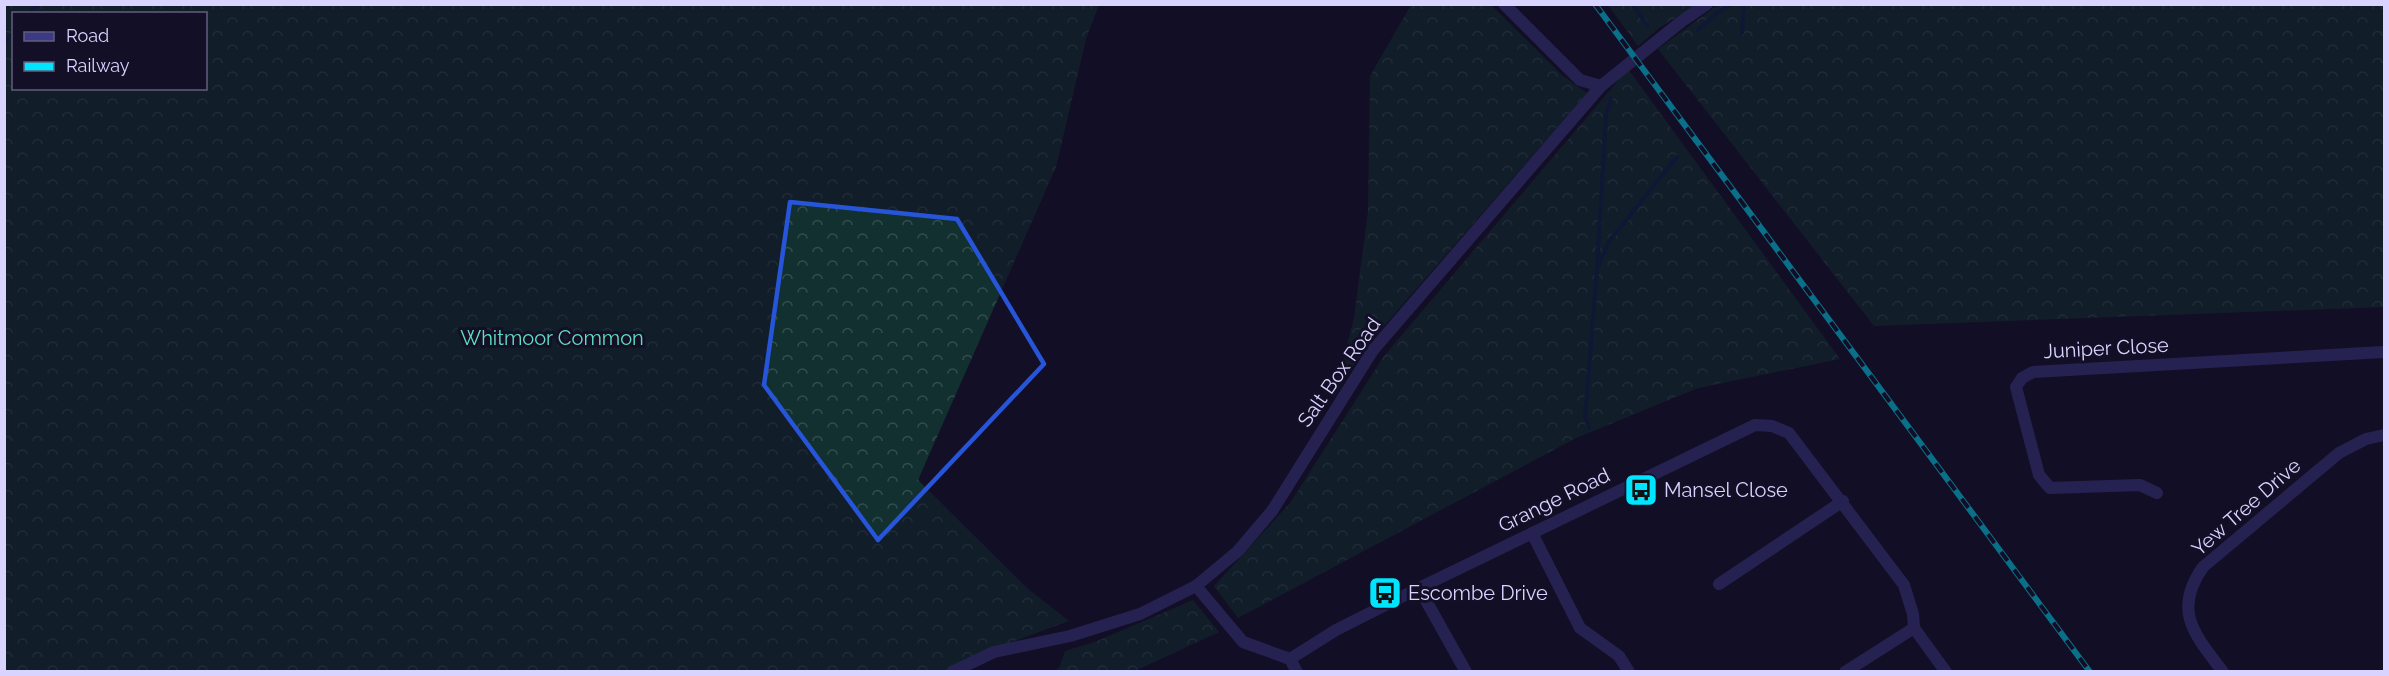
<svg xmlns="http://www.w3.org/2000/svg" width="2389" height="676" font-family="Raleway,sans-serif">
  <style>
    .forest { fill: url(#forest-crowns); fill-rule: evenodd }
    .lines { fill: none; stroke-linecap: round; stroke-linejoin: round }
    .stream { stroke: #0c2248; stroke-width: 4 }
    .minor { stroke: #3d3a85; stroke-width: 12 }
    .rail-casing { stroke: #00e5ff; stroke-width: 6 }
    .rail { stroke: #130f26; stroke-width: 4; stroke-dasharray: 11; stroke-linecap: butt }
    .marked { fill: none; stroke: #2655da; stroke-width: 4.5; stroke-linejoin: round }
    .labels { text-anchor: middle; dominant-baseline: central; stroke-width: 6; stroke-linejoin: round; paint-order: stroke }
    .park-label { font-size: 20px; fill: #5fe0c0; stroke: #130f26 }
    .street-label { font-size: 20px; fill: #d9d4ff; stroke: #130f26 }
    .poi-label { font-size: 20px; fill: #d9d4ff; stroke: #130f26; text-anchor: start }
  </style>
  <defs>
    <pattern id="forest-crowns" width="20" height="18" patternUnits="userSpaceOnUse" patternTransform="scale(1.5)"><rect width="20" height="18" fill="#12302f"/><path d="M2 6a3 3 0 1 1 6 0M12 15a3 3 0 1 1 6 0" fill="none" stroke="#344d4e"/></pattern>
  </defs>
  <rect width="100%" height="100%" fill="#130f26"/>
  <g class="forest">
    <path d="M 1719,4 L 2384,5 L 2384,307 L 1874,326 L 1658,49 Z"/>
    <path d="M 4,5 L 1099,5 L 1086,39 L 1056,167 L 918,480 L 1028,589 L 1069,621 L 977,655 L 950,671 L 5,671 ZM 14,14 L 206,14 L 206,88 L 14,88 Z"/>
    <path d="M 1411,5 L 1491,5 L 1563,76 L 1587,93 L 1370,342 L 1338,388 L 1331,384 L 1344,357 L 1354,318 L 1368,211 L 1370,76 Z"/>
    <path d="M 1608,5 L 1697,5 L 1659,28 L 1638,46 Z"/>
    <path d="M 1628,69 L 1840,359 L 1698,388 L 1576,438 L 1238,618 L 1214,586 L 1290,503 L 1384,356 Z"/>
    <path d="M 1193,600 L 1219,632 L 1135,671 L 1055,671 L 1060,666 L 1065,651 L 1097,641 Z"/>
  </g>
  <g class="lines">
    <g class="stream">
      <path d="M 1632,4 L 1648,26"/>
      <path d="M 30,14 L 37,4"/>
      <path d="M 1698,30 L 1718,12 L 1732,4"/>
      <path d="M 1742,33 L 1744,4"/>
      <path d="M 4,43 L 14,33"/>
      <path d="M 1597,269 L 1606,115 L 1611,98"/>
      <path d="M 1589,428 L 1585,417 L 1597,269 L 1609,241 L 1677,157"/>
    </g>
    <g class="minor">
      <path d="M 1504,4 L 1580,80 L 1601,86"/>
      <path d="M 2157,493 L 2140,485 L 2050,488 L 2039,475 L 2016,387 L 2022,378 L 2033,372 L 2384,352"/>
      <path d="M 1532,533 L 1580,628 L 1619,656 L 1629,672"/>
      <path d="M 1719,584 L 1843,501"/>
      <path d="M 1196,586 L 1243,642 L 1290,659"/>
      <path d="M 1419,588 L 1466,672"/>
      <path d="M 1290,659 L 1336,630 L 1419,588 L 1755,425 L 1772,426 L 1789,433 L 1904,585 L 1913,614 L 1914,628 L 1946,672"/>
      <path d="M 1290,659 L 1297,672"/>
      <path d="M 952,672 L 994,652 L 1070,636 L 1140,614 L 1196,586 L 1238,551 L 1272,511 L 1373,350 L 1601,86 L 1682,21 L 1707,4"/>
      <path d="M 1845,672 L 1914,628"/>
      <path d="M 2223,672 C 2195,635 2172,611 2203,567 L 2339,453 L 2366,439 L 2384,435"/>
    </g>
    <defs>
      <path id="rail" d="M 1595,4 L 2090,672"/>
    </defs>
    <use href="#rail" class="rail-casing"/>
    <use href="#rail" class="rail"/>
  </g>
  <path d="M0 0H2389V676H0ZM 790,202 L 957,219 L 1044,364 L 878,540 L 764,385 Z" fill="#130f26" fill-opacity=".55" fill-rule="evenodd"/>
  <path class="marked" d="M 790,202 L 957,219 L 1044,364 L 878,540 L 764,385 Z"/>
  <defs>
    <symbol id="bus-square" viewBox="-11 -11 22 22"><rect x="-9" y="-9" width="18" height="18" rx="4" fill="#00e5ff" stroke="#130f26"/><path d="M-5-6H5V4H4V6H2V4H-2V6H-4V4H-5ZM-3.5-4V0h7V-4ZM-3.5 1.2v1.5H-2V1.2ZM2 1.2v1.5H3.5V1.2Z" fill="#111"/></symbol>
  </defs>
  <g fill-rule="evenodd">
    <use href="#bus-square" x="1622" y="471" width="38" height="38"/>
    <use href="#bus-square" x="1366" y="574" width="38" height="38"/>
  </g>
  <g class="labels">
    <g class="park-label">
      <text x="552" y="338">Whitmoor Common</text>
    </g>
    <g class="street-label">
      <text transform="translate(2106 348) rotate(-3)">Juniper Close</text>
      <text transform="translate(1339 372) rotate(-55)">Salt Box Road</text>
      <text transform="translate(1554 500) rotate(-26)">Grange Road</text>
      <text transform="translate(2246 507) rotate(-41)">Yew Tree Drive</text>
    </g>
    <g class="poi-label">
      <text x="1664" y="490">Mansel Close</text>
      <text x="1408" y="593">Escombe Drive</text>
    </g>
  </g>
  <rect width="2389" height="676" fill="none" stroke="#d9d4ff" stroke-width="12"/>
  <rect x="12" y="12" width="195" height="78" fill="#130f26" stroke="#625e7d" stroke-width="1.5"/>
  <rect x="24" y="32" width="30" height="9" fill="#3d3a85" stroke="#625e7d" stroke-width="1.5"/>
  <text x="66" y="42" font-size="18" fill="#d9d4ff">Road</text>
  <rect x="24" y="62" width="30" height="9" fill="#00e5ff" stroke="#625e7d" stroke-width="1.5"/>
  <text x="66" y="72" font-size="18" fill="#d9d4ff">Railway</text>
</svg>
